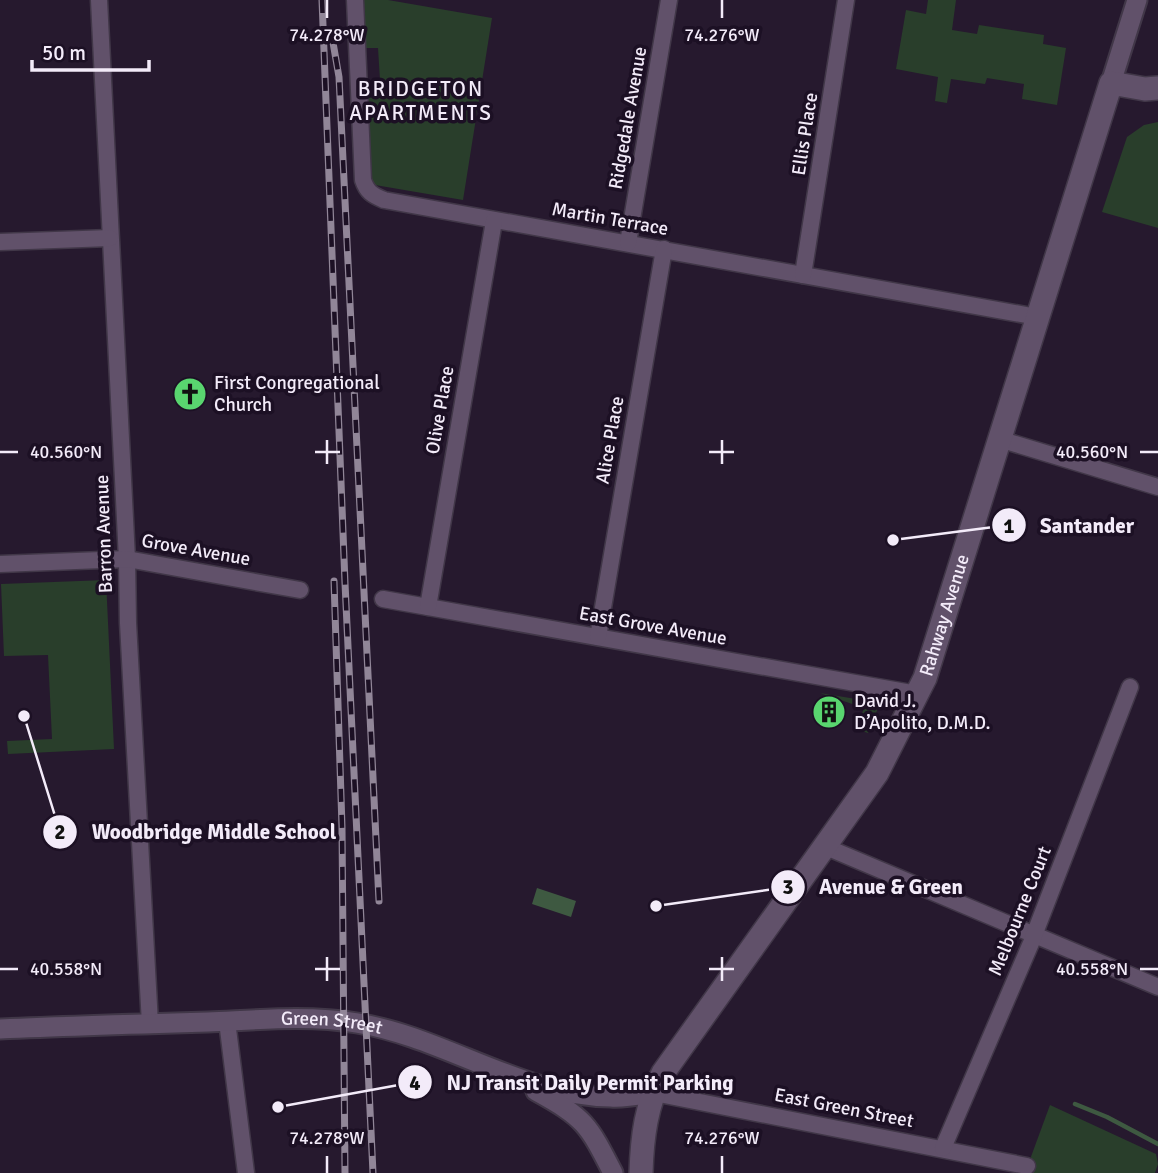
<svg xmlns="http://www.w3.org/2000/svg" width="1158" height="1173" font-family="Signika,sans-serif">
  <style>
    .green { fill: #293e2b }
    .water { fill: #3e5941 }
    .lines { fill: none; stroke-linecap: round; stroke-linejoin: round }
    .stream { stroke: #3e5941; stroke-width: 4.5 }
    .minor-casing { stroke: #413748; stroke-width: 19 }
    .tertiary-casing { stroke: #413748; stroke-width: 23 }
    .secondary-casing { stroke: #413748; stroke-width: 26 }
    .minor { stroke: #61516a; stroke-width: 16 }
    .tertiary { stroke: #61516a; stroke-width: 19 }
    .secondary { stroke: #61516a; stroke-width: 23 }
    .rail-casing { stroke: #918698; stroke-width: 7 }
    .rail { stroke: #1c1024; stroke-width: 4.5; stroke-dasharray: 13; stroke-linecap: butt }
    .ticks { fill: none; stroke: #f3ebf9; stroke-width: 2.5 }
    .labels { text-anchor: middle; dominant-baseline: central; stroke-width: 7; stroke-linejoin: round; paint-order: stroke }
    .street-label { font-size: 19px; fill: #f3ebf9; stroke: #1c1024 }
    .poi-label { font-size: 19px; fill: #f3ebf9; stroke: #1c1024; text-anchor: start }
    .neighbourhood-label { font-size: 21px; letter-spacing: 2px; fill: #f3ebf9; stroke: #1c1024 }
    .ticks-label { font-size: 18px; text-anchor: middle; fill: #f3ebf9; stroke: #1c1024; stroke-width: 7; stroke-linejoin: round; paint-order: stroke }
    .leader { fill: none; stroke: #f3ebf9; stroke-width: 2.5 }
    .callout-dot { fill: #f3ebf9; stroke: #1c1024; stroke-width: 2.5 }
    .mark-label { font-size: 21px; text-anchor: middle; font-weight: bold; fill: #111 }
    .callout-label { font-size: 21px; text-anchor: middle; font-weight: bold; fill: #f3ebf9; stroke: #1c1024; stroke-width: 7; stroke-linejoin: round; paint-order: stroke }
  </style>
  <rect width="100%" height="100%" fill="#26192e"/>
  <g class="green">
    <path d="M 363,0 L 388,0 L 492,18 L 463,200 L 375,185 L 371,182 L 368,98 L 381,96 L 378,48 L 365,48 Z"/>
    <path d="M 928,0 L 956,0 L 952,30 L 977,34 L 979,25 L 1044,35 L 1043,44 L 1066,48 L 1057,105 L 1022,99 L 1024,84 L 987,78 L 985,84 L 951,79 L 947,103 L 935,101 L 938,77 L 896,69 L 906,10 L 926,14 Z"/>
    <path d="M 1158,122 L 1158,228 L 1102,212 L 1127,137 L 1144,125 Z"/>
    <path d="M 106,580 L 114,749 L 8,754 L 7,741 L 52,739 L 48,655 L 4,656 L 1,584 Z"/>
    <path d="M 820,693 L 880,703 L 868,733 L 856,729 L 864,708 Z"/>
    <path d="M 1050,1105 L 1156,1154 L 1158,1164 L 1155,1173 L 1025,1173 Z"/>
  </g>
  <path class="water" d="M 537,888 L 576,901 L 571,917 L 532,904 Z"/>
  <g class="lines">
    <path class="stream" d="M 1075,1104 L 1107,1117 L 1158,1144"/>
    <defs>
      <g id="minor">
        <path d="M 99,0 L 127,559 L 128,623 L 150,1024"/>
        <path d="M 355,0 L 363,180 C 367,192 372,195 384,200 L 1037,317"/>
        <path d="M 0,242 L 110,238"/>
        <path d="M 628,243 L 669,0"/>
        <path d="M 803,275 L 846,0"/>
        <path d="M 999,439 L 1158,487"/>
        <path d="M 0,564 L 127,559 L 300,590"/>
        <path d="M 383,599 L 917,694"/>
        <path d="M 428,607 L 494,221"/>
        <path d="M 598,637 L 664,249"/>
        <path d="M 826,847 L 1158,987"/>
        <path d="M 227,1021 L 246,1173"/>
        <path d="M 654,1093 L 1027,1166"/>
        <path d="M 943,1148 L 1031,943 L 1130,687"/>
      </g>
      <g id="tertiary">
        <path d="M 1111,83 L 1137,0"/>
        <path id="s1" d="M 0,1029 C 69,1026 138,1024 208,1022 C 257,1020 308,1015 357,1023 C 444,1037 521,1096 611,1097 C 625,1098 640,1095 654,1093"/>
        <path d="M 536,1091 C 585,1118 588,1124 613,1173"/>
      </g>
      <g id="secondary">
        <path id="s2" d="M 641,1173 C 642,1138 646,1104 663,1073 L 877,773 L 925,678 L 1111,83 L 1145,89 L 1158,88"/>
      </g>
    </defs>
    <use href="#minor" class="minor-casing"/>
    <use href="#tertiary" class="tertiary-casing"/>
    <use href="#secondary" class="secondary-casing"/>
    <use href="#minor" class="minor"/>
    <use href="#tertiary" class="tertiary"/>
    <use href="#secondary" class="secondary"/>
    <defs>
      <g id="rail">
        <path d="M 322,0 L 345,583 L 373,1173"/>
        <path d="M 331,31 L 339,77 L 379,901"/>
        <path d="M 334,581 L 342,827 L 345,1173"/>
      </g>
    </defs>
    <use href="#rail" class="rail-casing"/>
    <use href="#rail" class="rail"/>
  </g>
  <path class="ticks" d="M 327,0 L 327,18M 722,0 L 722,18M 327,440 L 327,464M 722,440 L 722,464M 0,452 L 18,452M 315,452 L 340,452M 709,452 L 734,452M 1140,452 L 1158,452M 327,957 L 327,981M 722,957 L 722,981M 0,969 L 18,969M 315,969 L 340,969M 709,969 L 734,969M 1140,969 L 1158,969M 327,1156 L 327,1173M 722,1156 L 722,1173"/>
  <defs>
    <symbol id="church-disc" viewBox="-11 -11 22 22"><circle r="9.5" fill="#59d56f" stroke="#1c1024"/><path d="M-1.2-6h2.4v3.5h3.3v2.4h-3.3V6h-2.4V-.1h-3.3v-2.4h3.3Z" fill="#111"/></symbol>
    <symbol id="building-disc" viewBox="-11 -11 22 22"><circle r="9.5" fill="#59d56f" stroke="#1c1024"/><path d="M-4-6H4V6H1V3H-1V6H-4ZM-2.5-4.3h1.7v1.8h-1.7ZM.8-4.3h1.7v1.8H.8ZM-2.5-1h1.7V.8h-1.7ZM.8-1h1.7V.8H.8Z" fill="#111"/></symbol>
  </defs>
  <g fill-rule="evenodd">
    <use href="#church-disc" x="171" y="375" width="38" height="38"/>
    <use href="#building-disc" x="810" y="693" width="38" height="38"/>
  </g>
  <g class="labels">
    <g class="street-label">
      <text transform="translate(628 118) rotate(-80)">Ridgedale Avenue</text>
      <text transform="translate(805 134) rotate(-81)">Ellis Place</text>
      <text transform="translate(610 219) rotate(10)">Martin Terrace</text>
      <text transform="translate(440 410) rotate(-80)">Olive Place</text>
      <text transform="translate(610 440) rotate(-80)">Alice Place</text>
      <text transform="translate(104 534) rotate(-92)">Barron Avenue</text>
      <text transform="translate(196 550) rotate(10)">Grove Avenue</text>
      <text stroke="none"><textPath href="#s2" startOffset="644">Rahway Avenue</textPath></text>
      <text transform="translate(653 626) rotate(10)">East Grove Avenue</text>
      <text transform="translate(1020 911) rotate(-68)">Melbourne Court</text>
      <text stroke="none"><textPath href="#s1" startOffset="332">Green Street</textPath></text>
      <text transform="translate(844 1108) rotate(11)">East Green Street</text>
    </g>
    <g class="poi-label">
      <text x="214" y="383">First Congregational<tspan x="214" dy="22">Church</tspan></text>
      <text x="854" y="701">David J.<tspan x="854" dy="22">D’Apolito, D.M.D.</tspan></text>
    </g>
    <g class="neighbourhood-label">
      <text x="421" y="89">BRIDGETON<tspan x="421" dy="24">APARTMENTS</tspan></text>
    </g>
  </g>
  <g class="ticks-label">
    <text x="327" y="41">74.278°W</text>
    <text x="722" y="41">74.276°W</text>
    <text x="66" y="458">40.560°N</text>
    <text x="1092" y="458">40.560°N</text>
    <text x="66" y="975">40.558°N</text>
    <text x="1092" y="975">40.558°N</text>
    <text x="327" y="1144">74.278°W</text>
    <text x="722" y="1144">74.276°W</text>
  </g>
  <path class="leader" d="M893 540L1009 525M24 716L60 832M656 906L788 887M278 1107L415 1082"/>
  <g class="callout-dot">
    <circle cx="893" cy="540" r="7"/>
    <circle cx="24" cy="716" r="7"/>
    <circle cx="656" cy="906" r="7"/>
    <circle cx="278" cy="1107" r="7"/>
    <circle cx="1009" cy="525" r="18"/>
    <circle cx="60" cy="832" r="18"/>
    <circle cx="788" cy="887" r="18"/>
    <circle cx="415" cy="1082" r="18"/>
  </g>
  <g class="mark-label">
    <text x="1009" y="533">1</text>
    <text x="60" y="839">2</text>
    <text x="788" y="894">3</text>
    <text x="415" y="1090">4</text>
  </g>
  <g class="callout-label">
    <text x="1087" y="533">Santander</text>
    <text x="214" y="839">Woodbridge Middle School</text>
    <text x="891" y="894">Avenue &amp; Green</text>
    <text x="590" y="1090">NJ Transit Daily Permit Parking</text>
  </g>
  <path d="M32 60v10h117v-10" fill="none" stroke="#f3ebf9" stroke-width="3.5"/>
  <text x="42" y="60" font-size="21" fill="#f3ebf9" stroke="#1c1024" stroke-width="5" paint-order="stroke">50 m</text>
</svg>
